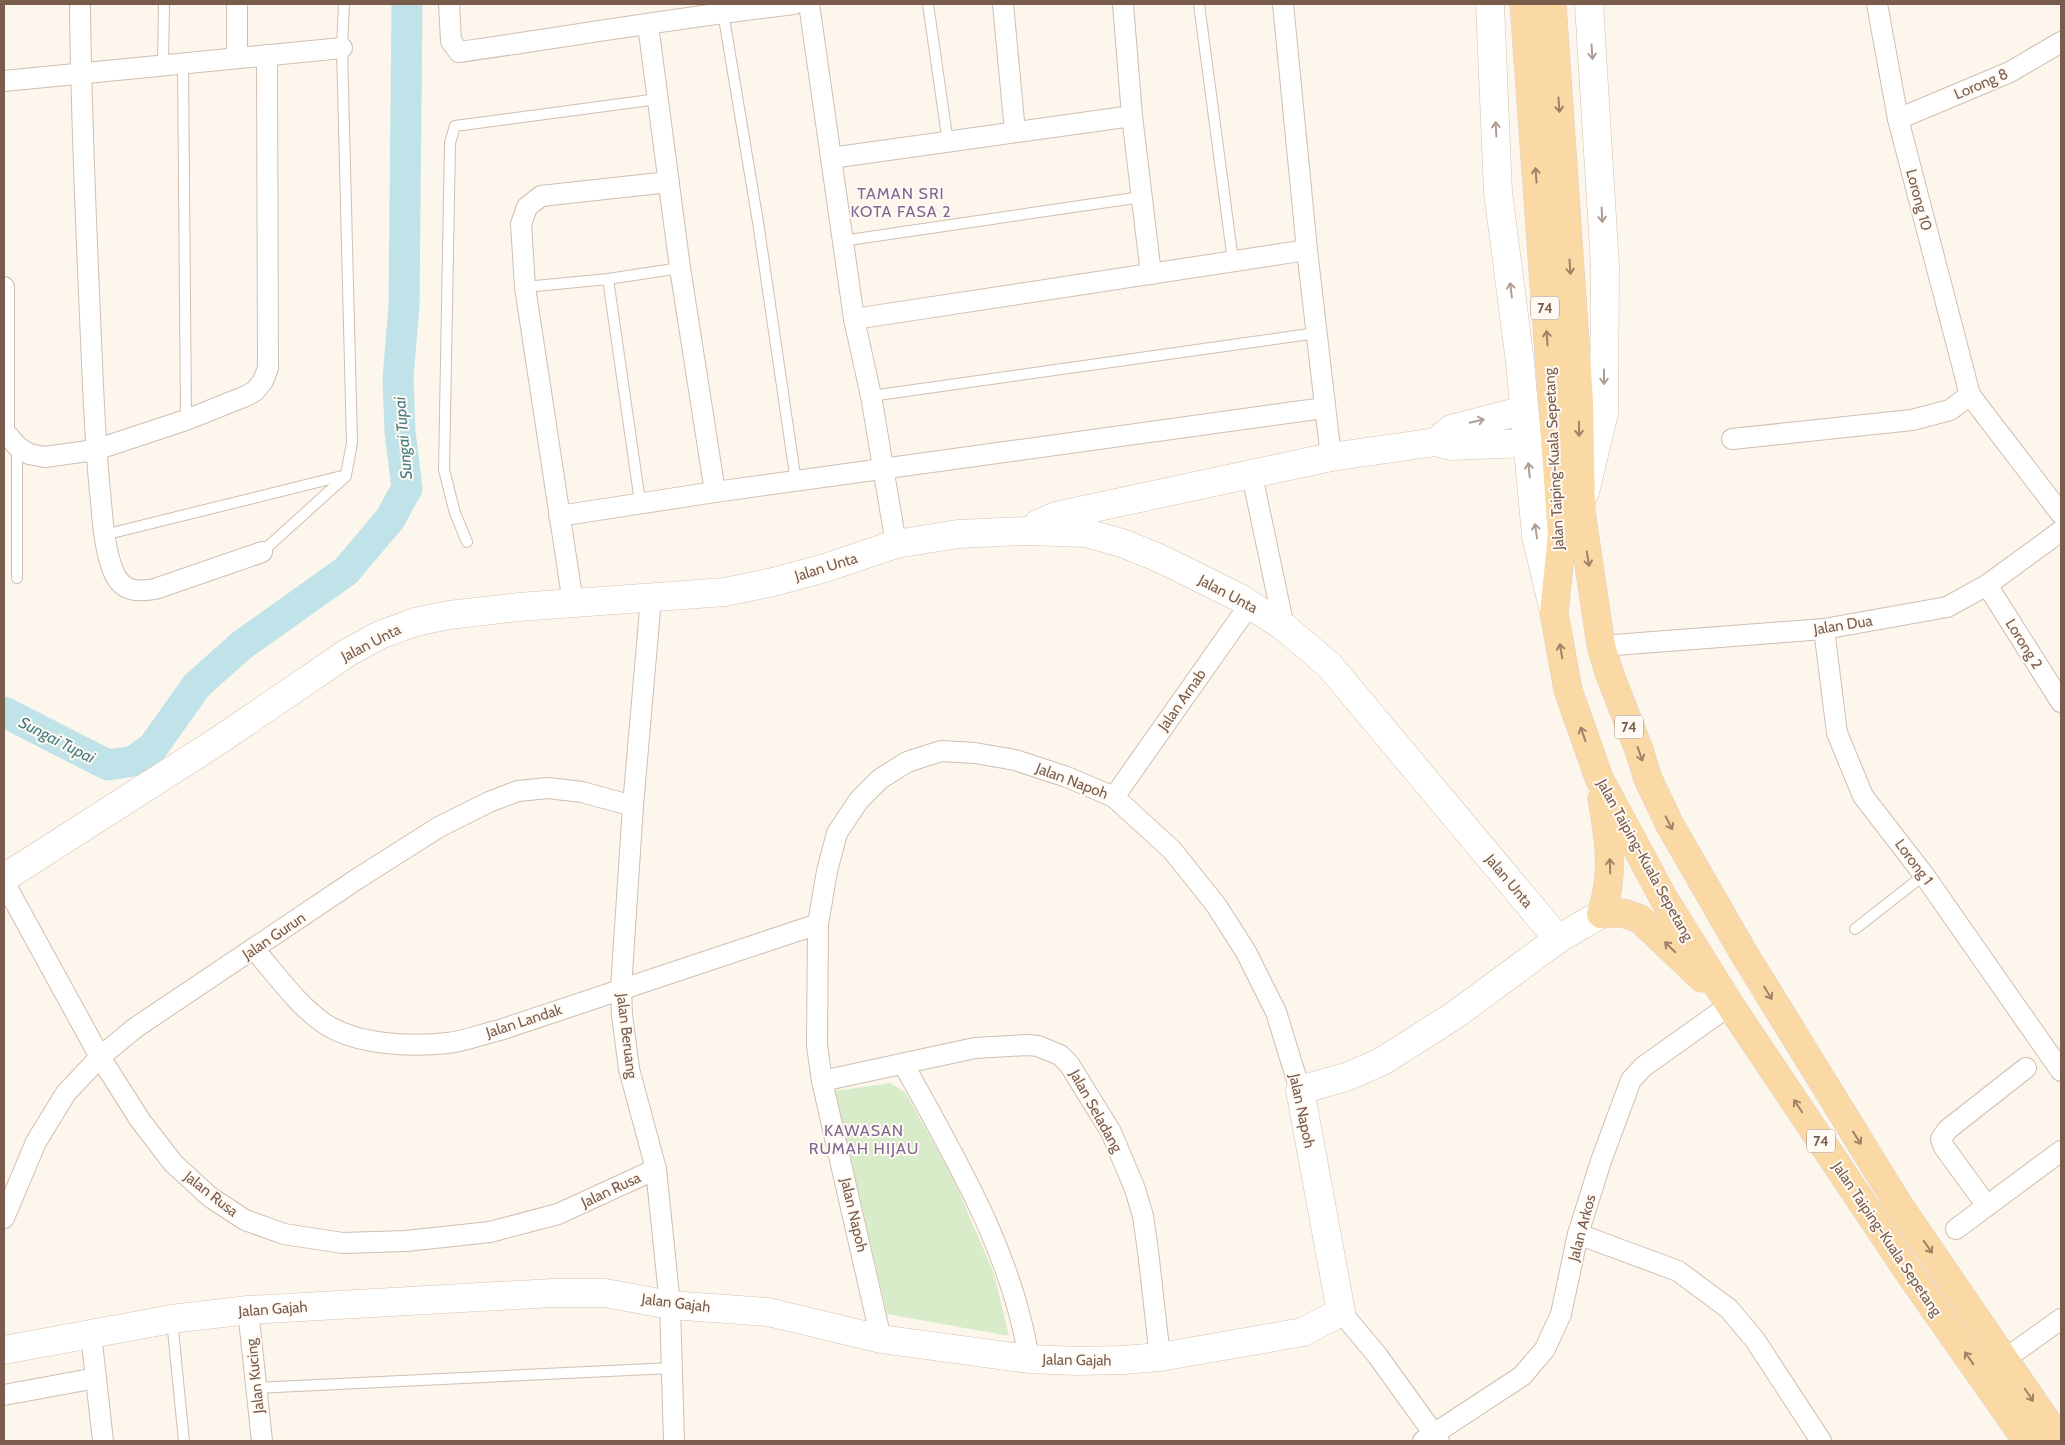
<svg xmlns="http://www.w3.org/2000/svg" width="2065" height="1445" font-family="Cabin,sans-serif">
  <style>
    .green { fill: #d8ecc9 }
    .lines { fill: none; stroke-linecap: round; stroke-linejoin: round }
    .river { stroke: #bfe3e8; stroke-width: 31 }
    .lane-casing { stroke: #d1beb0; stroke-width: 12 }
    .street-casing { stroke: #d1beb0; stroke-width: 22 }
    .secondary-casing { stroke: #d6c0b0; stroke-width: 29 }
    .primary-casing { stroke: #dad1cd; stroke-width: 29 }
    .lane { stroke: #fff; stroke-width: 10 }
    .street { stroke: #fff; stroke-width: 20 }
    .secondary { stroke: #fff; stroke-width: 28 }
    .primary { stroke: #fbd9a5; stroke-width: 28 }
    .oneway { stroke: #af9d94 }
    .oneway2 { stroke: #a18267 }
    .labels { text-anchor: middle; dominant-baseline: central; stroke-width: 4; stroke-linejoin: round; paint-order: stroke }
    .shield { fill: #fffaf3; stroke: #a28b7f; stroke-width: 1 }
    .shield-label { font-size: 14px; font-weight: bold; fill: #7a5c4d }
    .street-label { font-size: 15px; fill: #7a5c4d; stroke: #fffaf3 }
    .neighbourhood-label { font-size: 16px; letter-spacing: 1px; fill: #846695; stroke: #fffaf3 }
    .water-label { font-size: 16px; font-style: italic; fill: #437c86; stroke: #fffaf3 }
  </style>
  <rect width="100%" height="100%" fill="#fdf6ec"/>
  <path class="green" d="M 890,1083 L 905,1092 L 953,1178 L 994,1274 L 1009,1336 L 887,1314 L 835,1091 Z"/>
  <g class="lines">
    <path class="river" d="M 4,712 L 108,765 L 134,761 L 153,747 L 197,685 L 242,645 L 346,571 L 390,519 L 407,488 L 400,432 L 398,378 L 404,306 L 407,4"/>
    <defs>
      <g id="lane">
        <path d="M 928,4 L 948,143"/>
        <path d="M 1199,4 L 1233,261"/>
        <path d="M 723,12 L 758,222 L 796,482"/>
        <path d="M 183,63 L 186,420"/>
        <path d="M 163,65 L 164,4"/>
        <path d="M 842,241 L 1141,197"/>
        <path d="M 608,279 L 640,502"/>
        <path d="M 525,287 L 608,279 L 680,268"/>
        <path d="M 871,396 L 1317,333"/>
        <path d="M 17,446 L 17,578"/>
        <path d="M 104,535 L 346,475 L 352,443 L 342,48 L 344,4"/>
        <path d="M 467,542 L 455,513 L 444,470 L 450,143 L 455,126 L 658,99"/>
        <path d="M 262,552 L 346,476"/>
        <path d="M 1855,929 L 1924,875"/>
        <path d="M 172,1320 L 184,1441"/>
        <path d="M 255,1388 L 672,1368"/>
      </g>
      <g id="street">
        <path d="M 80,4 C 81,124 87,243 92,363 C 94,410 96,456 101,502 C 103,526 105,551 114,573 C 123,592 137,592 155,589 L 262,552"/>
        <path d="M 449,4 L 451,41 L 459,52 C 571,36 682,17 794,4"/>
        <path d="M 809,4 L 854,319 L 871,396 L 896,544"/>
        <path d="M 1003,4 L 1015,132"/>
        <path d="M 1123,4 L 1132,116 L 1151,274"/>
        <path d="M 1283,4 L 1307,250 L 1331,457"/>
        <path d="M 1877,4 L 1898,119 L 1970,395 L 2061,514"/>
        <path d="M 648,25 L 680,268 L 715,492"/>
        <path d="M 237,58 L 237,4"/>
        <path d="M 4,81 L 342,48"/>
        <path d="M 1898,119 L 2010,72 L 2061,42"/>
        <path d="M 831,158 L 1132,116"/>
        <path d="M 4,287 L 4,431 L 17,446 L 29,454 L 45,457 L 95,450 L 186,420 L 246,396 L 255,391 L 263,381 L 268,368 L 267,55"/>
        <path d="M 854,319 L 1307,250"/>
        <path d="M 1732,439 L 1912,420 L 1950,410 L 1970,395"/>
        <path d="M 1252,475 L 1284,627"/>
        <path d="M 559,516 L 715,492 L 1324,408"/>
        <path d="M 1987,585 L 2061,702"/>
        <path d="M 651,598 L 633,806 L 621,988 L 622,1015 L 629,1069 L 656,1169 L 670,1305 L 674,1441"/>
        <path d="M 573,603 L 525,287 L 521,224 L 527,207 L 541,196 L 669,182"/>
        <path d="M 1824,629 L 1837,733 L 1863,796 L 1924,875 L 2061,1071"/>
        <path d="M 1601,646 L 1824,629 L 1947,607 L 1987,585 L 2061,531"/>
        <path d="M 1114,797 L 1250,604"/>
        <path d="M 4,882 L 100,1057 L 140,1120 L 173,1163 L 210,1197 L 245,1220 L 284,1234 L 343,1243 L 406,1241 L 490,1232 L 558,1214 L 656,1169"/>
        <path d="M 254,949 C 276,974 297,1005 325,1024 C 358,1045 409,1047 448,1043 C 465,1041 483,1034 500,1030 L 818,924"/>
        <path d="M 904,1065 C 955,1158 1012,1252 1029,1359"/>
        <path d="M 822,1081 L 975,1048 L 1027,1045 L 1038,1046 L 1060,1055 L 1069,1064 L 1111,1132 L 1135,1189 L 1143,1216 L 1148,1251 L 1160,1357"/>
        <path d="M 1987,1206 L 1944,1147 L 1941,1139 L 1947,1130 L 2026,1068"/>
        <path d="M 4,1218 L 36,1142 L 66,1093 L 100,1057 L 135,1028 L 357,879 L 439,827 L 489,802 L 518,791 L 548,788 L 582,792 L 633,806"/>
        <path d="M 1956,1229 L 2061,1151"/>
        <path d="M 1578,1234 L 1678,1271 L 1729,1309 L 1755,1340 L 1821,1441"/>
        <path d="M 248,1310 L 262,1441"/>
        <path d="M 1341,1312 L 1377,1355 L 1439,1441"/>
        <path d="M 91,1334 L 103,1441"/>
        <path d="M 881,1339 L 822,1081 L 817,1045 L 818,924 L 827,871 L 837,833 L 859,800 L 880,779 L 907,762 L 941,751 L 975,753 L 1015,760 L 1067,777 L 1114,797 L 1172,850 L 1216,905 L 1246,952 L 1276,1012 L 1300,1090"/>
        <path d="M 2005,1359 L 2061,1319"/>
        <path d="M 4,1395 L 96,1378"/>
        <path d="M 1423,1441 L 1522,1376 L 1545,1349 L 1561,1314 L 1578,1234 L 1601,1161 L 1631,1080 L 1643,1067 L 1730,1005"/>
      </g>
      <g id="secondary">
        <path d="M 1490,4 L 1498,192 L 1520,362 L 1536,536 L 1553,607"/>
        <path d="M 1436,442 L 1451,429 L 1524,410"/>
        <path d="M 1585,492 L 1604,413 L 1605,267 L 1589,4"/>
        <path d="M 1038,524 L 1056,516 L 1331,457 L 1436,442 L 1451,446 L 1527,443"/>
        <path d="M 4,878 L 218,741 L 347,653 L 380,635 L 415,622 L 449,615 L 519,607 L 725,592 L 773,582 L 825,568 L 896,544 L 958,534 L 1026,531 L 1086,533 L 1122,543 L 1159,558 L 1240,598 L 1284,627 L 1329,665 L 1558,939"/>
        <path d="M 4,1350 L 172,1319 L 248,1310 L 462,1298 L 553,1293 L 605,1293 L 670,1305 L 768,1312 L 881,1339 L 1029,1359 L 1078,1361 L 1123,1360 L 1160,1357 L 1303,1332 L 1341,1312 L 1300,1090 L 1346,1077 L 1381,1062 L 1455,1015 L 1558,939 L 1601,914"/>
      </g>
      <g id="primary">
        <path d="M 1524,4 L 1562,535 L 1554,613 L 1568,690 L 1599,778 L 1664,899 L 1730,1005 L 1912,1277 L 2027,1441"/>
        <path d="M 1552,4 L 1579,401 L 1581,511 L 1601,646 L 1610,675 L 1639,750 L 1648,779 L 1670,825 L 1743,952 L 1900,1207 L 2060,1441"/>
        <path d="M 1602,799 C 1609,838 1615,876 1601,914 L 1623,913 L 1640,919 L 1702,978"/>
      </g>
    </defs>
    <use href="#lane" class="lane-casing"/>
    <use href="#street" class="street-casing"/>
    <use href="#secondary" class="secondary-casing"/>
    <use href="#primary" class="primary-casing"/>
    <use href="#lane" class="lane"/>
    <use href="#street" class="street"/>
    <use href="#secondary" class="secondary"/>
    <use href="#primary" class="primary"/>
  </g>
  <defs><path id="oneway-shaft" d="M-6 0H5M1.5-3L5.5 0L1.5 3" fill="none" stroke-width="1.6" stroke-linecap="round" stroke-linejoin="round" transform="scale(1.25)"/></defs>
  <g class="oneway">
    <use href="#oneway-shaft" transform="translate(1592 52) rotate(86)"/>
    <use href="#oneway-shaft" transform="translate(1496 129) rotate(-93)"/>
    <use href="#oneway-shaft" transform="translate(1602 215) rotate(87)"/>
    <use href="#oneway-shaft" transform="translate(1511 290) rotate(-97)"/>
    <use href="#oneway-shaft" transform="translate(1604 377) rotate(90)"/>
    <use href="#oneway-shaft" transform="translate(1477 421) rotate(-14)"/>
    <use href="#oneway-shaft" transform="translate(1529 470) rotate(-96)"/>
    <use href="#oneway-shaft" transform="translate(1536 531) rotate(-98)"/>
  </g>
  <g class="oneway2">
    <use href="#oneway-shaft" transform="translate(1559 105) rotate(86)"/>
    <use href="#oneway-shaft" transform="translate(1536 175) rotate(-94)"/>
    <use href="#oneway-shaft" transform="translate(1570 267) rotate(86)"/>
    <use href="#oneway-shaft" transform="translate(1547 338) rotate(-94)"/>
    <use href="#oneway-shaft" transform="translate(1579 429) rotate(89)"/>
    <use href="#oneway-shaft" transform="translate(1588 559) rotate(81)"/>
    <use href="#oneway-shaft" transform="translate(1561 651) rotate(-100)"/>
    <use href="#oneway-shaft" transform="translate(1583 734) rotate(-109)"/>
    <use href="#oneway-shaft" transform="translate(1640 754) rotate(71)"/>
    <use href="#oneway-shaft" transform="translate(1669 823) rotate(63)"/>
    <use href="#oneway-shaft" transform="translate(1610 866) rotate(-92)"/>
    <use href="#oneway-shaft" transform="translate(1670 947) rotate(-136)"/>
    <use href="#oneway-shaft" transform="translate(1768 993) rotate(59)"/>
    <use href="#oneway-shaft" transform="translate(1798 1106) rotate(-124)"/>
    <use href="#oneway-shaft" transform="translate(1857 1138) rotate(58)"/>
    <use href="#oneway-shaft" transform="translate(1928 1247) rotate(55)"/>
    <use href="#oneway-shaft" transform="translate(1969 1358) rotate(-125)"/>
    <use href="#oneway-shaft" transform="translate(2029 1395) rotate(56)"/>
  </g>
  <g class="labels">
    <g class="shield">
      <rect x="1531" y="296.5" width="28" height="23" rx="4"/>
      <rect x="1615" y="715.5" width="28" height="23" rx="4"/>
      <rect x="1807" y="1129.5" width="28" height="23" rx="4"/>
    </g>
    <g class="shield-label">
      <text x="1545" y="308">74</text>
      <text x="1629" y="727">74</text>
      <text x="1821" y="1141">74</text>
    </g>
    <g class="street-label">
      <text transform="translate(1981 84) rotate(-23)">Lorong 8</text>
      <text transform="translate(1919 200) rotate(75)">Lorong 10</text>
      <text transform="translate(1554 459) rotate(-93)">Jalan Taiping-Kuala Sepetang</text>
      <text transform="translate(826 567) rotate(-17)">Jalan Unta</text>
      <text transform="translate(1228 594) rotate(28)">Jalan Unta</text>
      <text transform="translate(1843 625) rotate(-9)">Jalan Dua</text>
      <text transform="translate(371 643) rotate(-27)">Jalan Unta</text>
      <text transform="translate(2024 644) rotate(58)">Lorong 2</text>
      <text transform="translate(1182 700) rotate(-55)">Jalan Arnab</text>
      <text transform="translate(1072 781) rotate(21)">Jalan Napoh</text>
      <text transform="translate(1645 860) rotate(61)">Jalan Taiping-Kuala Sepetang</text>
      <text transform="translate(1914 862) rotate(53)">Lorong 1</text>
      <text transform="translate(1509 881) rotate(50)">Jalan Unta</text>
      <text transform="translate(274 936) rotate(-34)">Jalan Gurun</text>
      <text transform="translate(524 1021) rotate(-18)">Jalan Landak</text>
      <text transform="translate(627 1036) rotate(83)">Jalan Beruang</text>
      <text transform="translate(1096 1111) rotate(61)">Jalan Seladang</text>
      <text transform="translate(1302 1111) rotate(78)">Jalan Napoh</text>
      <text transform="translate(611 1190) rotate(-25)">Jalan Rusa</text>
      <text transform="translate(211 1194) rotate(38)">Jalan Rusa</text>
      <text transform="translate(854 1215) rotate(77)">Jalan Napoh</text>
      <text transform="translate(1582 1228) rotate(-75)">Jalan Arkos</text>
      <text transform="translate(1887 1239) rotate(56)">Jalan Taiping-Kuala Sepetang</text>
      <text transform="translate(676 1303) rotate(7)">Jalan Gajah</text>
      <text transform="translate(273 1309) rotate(-4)">Jalan Gajah</text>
      <text transform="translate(1077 1360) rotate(1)">Jalan Gajah</text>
      <text transform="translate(255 1376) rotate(-96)">Jalan Kucing</text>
    </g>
    <g class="neighbourhood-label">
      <text x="901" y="193">TAMAN SRI<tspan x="901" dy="18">KOTA FASA 2</tspan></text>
      <text x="864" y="1130">KAWASAN<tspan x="864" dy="18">RUMAH HIJAU</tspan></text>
    </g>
    <g class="water-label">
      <text transform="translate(403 438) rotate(-95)">Sungai Tupai</text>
      <text transform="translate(57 740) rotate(27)">Sungai Tupai</text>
    </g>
  </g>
  <rect width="2065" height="1445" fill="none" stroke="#7a5c4d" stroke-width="10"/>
</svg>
